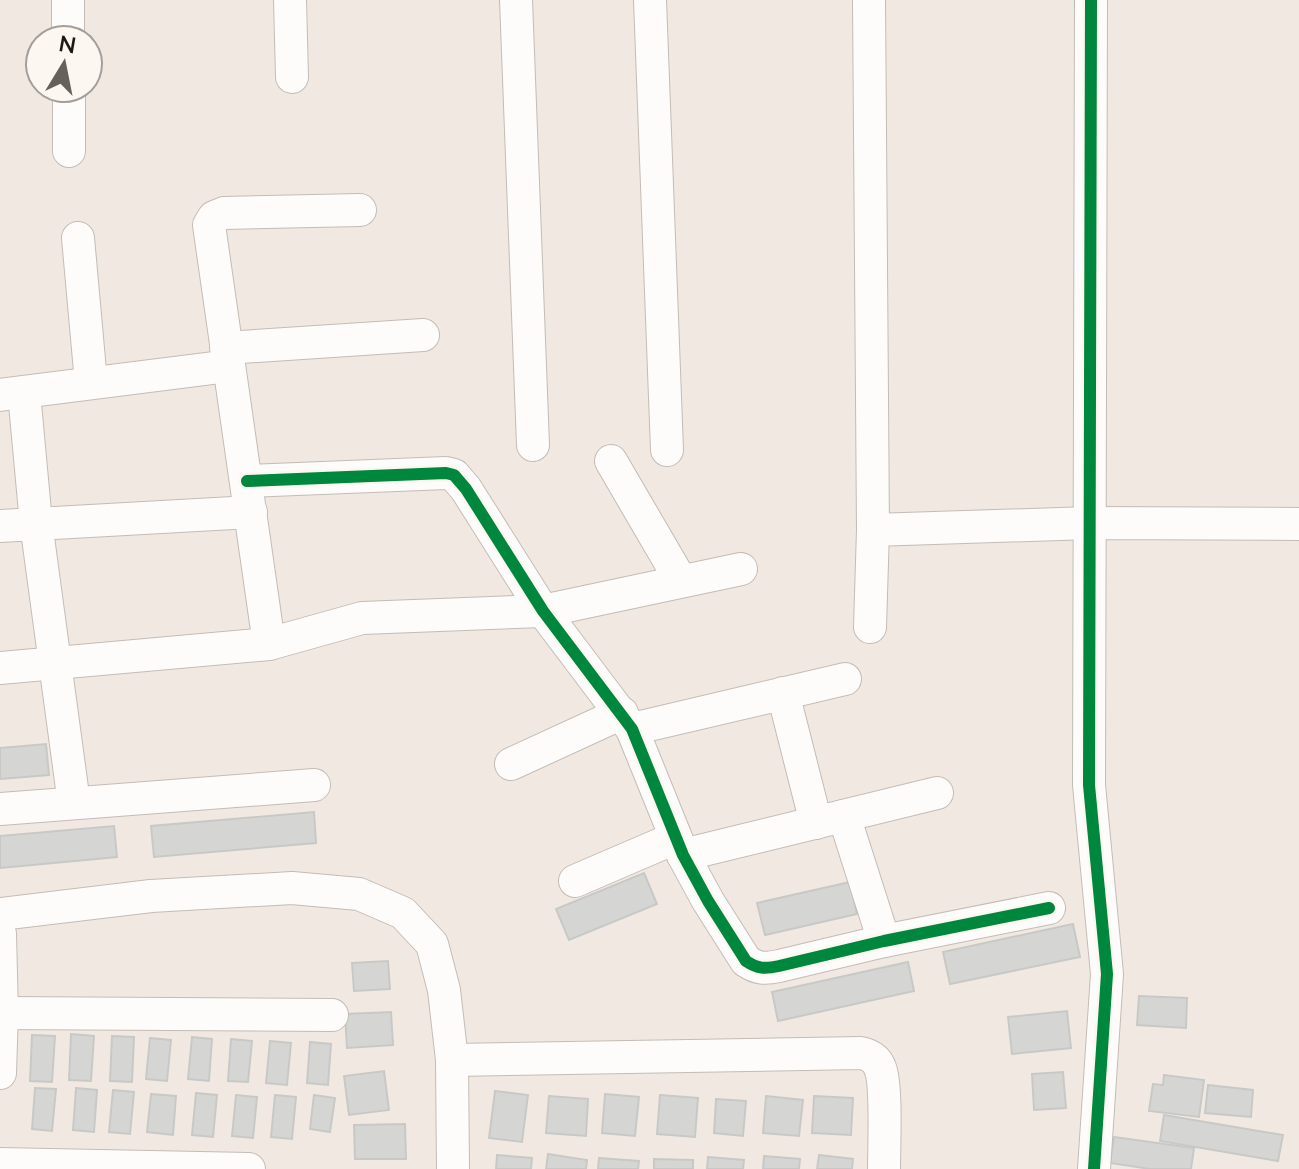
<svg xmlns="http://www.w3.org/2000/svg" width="1299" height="1169" font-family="Lato,sans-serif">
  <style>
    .building { fill: #d5d6d3; stroke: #c8c9c7; stroke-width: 2 }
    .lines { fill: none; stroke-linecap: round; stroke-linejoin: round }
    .street-casing { stroke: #c3bcb6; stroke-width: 34 }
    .street { stroke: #fdfcfa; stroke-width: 32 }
    .cycleway-casing { stroke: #fdf7f2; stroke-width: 17 }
    .cycleway { stroke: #00873e; stroke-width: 12 }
  </style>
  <rect width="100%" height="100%" fill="#f1e9e1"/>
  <g class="building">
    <path d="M 46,744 L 49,775 L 0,779 L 0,748 Z"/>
    <path d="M 314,812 L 316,843 L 154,857 L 151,826 Z"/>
    <path d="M 114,826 L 117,857 L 0,868 L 0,836 Z"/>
    <path d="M 644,873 L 657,904 L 569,940 L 556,909 Z"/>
    <path d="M 850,882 L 857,914 L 765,935 L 757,903 Z"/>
    <path d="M 1073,924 L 1080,957 L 950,984 L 943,952 Z"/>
    <path d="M 388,961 L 390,989 L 354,991 L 352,963 Z"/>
    <path d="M 908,962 L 914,991 L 778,1021 L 772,992 Z"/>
    <path d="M 1139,996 L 1187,998 L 1186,1028 L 1137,1025 Z"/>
    <path d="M 1067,1011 L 1071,1048 L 1012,1054 L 1008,1017 Z"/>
    <path d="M 391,1012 L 393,1045 L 347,1048 L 345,1014 Z"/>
    <path d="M 71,1034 L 94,1036 L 91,1081 L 69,1080 Z"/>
    <path d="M 32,1035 L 55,1036 L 52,1082 L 30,1081 Z"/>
    <path d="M 112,1036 L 134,1037 L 132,1082 L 110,1081 Z"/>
    <path d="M 192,1037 L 212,1039 L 209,1081 L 188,1079 Z"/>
    <path d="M 150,1038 L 171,1040 L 167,1081 L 146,1079 Z"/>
    <path d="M 231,1039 L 252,1041 L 248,1082 L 228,1081 Z"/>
    <path d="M 270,1041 L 291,1043 L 287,1085 L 266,1083 Z"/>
    <path d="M 310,1042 L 331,1044 L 328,1085 L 307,1083 Z"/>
    <path d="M 384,1071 L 389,1110 L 349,1115 L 344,1076 Z"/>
    <path d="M 1063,1072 L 1066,1108 L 1034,1110 L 1032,1074 Z"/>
    <path d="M 1164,1075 L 1204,1080 L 1199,1117 L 1149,1111 L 1153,1084 L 1163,1085 Z"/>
    <path d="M 1208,1085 L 1253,1090 L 1251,1117 L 1205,1113 Z"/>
    <path d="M 35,1088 L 56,1089 L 52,1131 L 32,1129 Z"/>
    <path d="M 76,1088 L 97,1090 L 94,1132 L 73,1130 Z"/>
    <path d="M 113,1090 L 134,1092 L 130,1134 L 109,1132 Z"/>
    <path d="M 495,1091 L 528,1095 L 522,1142 L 489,1138 Z"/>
    <path d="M 196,1093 L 217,1095 L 213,1137 L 192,1135 Z"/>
    <path d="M 151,1094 L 176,1096 L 173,1135 L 147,1132 Z"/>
    <path d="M 605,1094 L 639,1097 L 635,1136 L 602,1133 Z"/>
    <path d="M 236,1095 L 257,1097 L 253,1138 L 232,1136 Z"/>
    <path d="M 275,1095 L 296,1097 L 292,1139 L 271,1137 Z"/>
    <path d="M 314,1095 L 335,1098 L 330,1132 L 310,1129 Z"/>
    <path d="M 660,1095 L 698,1098 L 695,1137 L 657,1134 Z"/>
    <path d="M 549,1096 L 588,1099 L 586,1136 L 546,1133 Z"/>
    <path d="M 766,1096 L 803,1100 L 799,1136 L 763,1133 Z"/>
    <path d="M 814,1096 L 853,1098 L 851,1135 L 812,1133 Z"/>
    <path d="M 716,1099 L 746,1101 L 743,1136 L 714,1133 Z"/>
    <path d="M 1164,1115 L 1283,1135 L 1278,1161 L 1160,1141 Z"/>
    <path d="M 405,1124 L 406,1159 L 355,1159 L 354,1125 Z"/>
    <path d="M 1114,1137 L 1194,1148 L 1191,1169 L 1150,1169 L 1110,1163 Z"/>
    <path d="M 548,1154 L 587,1160 L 586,1169 L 546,1169 Z"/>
    <path d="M 497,1155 L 532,1158 L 531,1169 L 496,1169 Z"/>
    <path d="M 819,1155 L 853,1159 L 852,1169 L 817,1169 Z"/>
    <path d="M 764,1156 L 800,1159 L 799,1169 L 763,1169 Z"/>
    <path d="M 708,1157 L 744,1160 L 743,1169 L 707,1169 Z"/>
    <path d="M 599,1158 L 639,1161 L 638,1169 L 598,1169 Z"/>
    <path d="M 654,1159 L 693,1160 L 693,1169 L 654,1169 Z"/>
  </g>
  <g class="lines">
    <defs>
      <g id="street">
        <path d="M 68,0 L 68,40"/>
        <path d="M 290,0 L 292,77"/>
        <path d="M 516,0 L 533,445"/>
        <path d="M 650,0 L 667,450"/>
        <path d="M 869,0 L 873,530 L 870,627"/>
        <path d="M 1091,0 L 1089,785 L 1107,974 L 1094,1169"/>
        <path d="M 69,88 L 69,151"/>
        <path d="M 78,238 L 91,382"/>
        <path d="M 226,348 L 423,335"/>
        <path d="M 24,393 L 36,523 L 74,803"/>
        <path d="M 0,395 L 229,366"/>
        <path d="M 611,461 L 681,581"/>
        <path d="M 247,481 L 446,473 L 454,475 L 466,489 L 543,611 L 632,729 L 683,855 L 708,901 L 746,961 C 758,969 765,969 779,966 L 884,941 L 1049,908"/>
        <path d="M 0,526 L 251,512"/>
        <path d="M 873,530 L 1090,523 L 1299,524"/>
        <path d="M 269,644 L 209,225 L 214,217 L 224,213 L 360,210"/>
        <path d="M 0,668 L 269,644 L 362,618 L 543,611 L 741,569"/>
        <path d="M 783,693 L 816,823"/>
        <path d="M 632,729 L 845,679"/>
        <path d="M 511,764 L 622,713"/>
        <path d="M 0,809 L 314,785"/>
        <path d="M 844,816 L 884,941"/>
        <path d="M 683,855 L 937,793"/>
        <path d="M 575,881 L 675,838"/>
        <path d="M 0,914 L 151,896 L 292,888 L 359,894 L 403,913 L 432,944 L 444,990 L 452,1060 L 453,1169"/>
        <path d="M 0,934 L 2,1013 L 0,1073"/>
        <path d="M 2,1013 L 332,1015"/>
        <path d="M 452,1060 L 861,1053 C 870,1055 877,1059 880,1068 C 887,1084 884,1148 884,1169"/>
        <path d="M 0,1164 L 249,1169"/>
      </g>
    </defs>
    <use href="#street" class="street-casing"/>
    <use href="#street" class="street"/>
    <defs>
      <g id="cycleway">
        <path d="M 1091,0 L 1089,785 L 1107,974 L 1094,1169"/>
        <path d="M 247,481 L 446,473 L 454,475 L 466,489 L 543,611 L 632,729 L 683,855 L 708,901 L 746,961 C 758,969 765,969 779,966 L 884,941 L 1049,908"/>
      </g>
    </defs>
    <use href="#cycleway" class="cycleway-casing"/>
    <use href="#cycleway" class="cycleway"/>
  </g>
  <g transform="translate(64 64) rotate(10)"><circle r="38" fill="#fdf7f2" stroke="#a39e99" stroke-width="2"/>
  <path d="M0-6L14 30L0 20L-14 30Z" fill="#67615b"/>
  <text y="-12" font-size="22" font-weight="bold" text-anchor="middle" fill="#1d1813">N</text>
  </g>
</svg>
